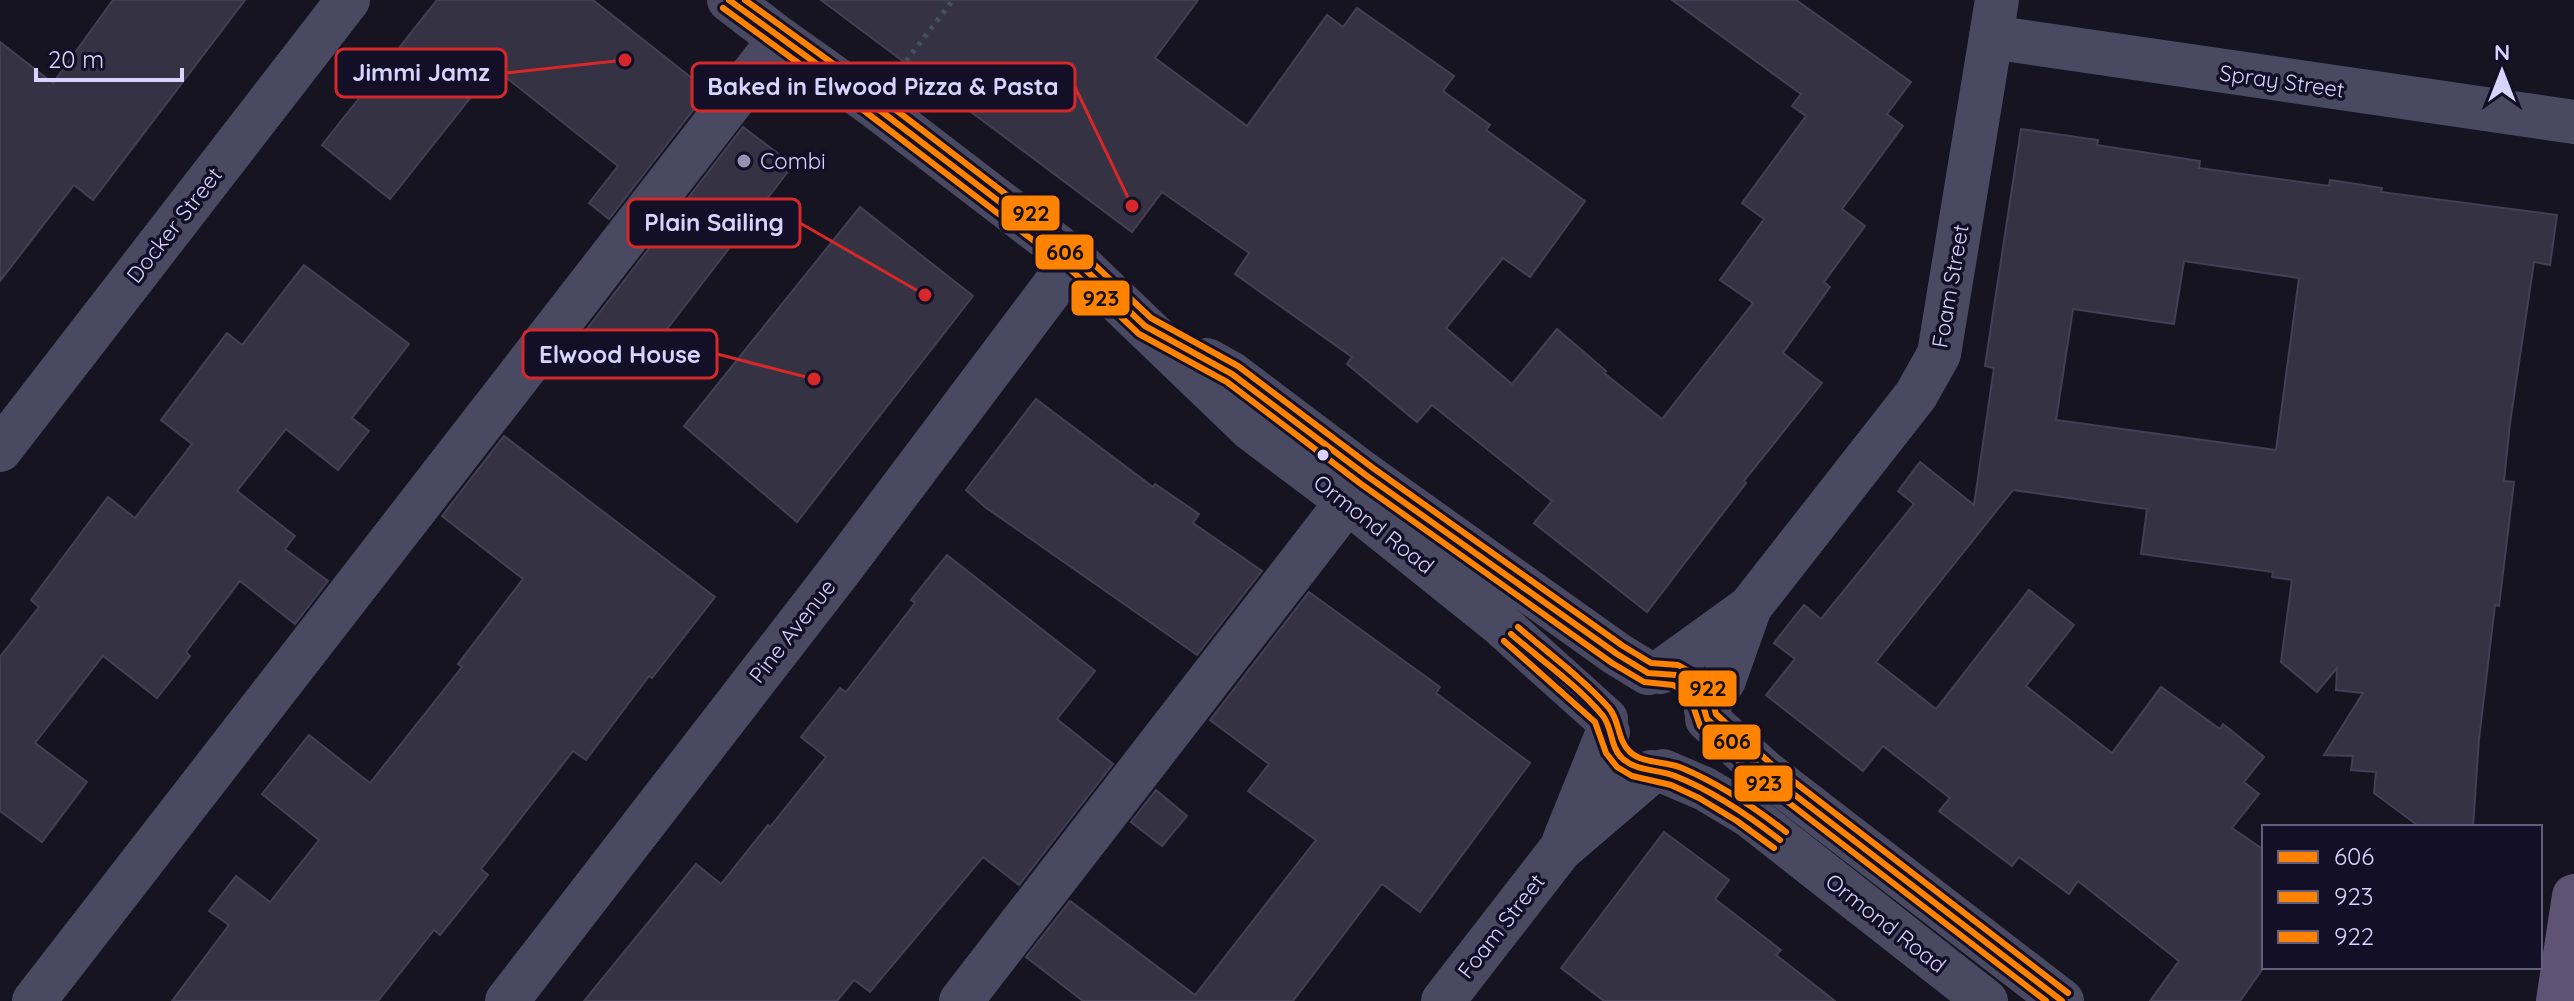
<svg xmlns="http://www.w3.org/2000/svg" width="2574" height="1001" font-family="Quicksand,sans-serif">
  <style>
    .building { fill: #343243; stroke: #433f54; stroke-width: 2; fill-rule: evenodd }
    .lines { fill: none; stroke-linecap: round; stroke-linejoin: round }
    .path { stroke: #44505f; stroke-width: 5; stroke-dasharray: 4 6; stroke-linecap: butt }
    .minor { stroke: #4a4962; stroke-width: 44 }
    .major { stroke: #5e5373; stroke-width: 44 }
    .bus-1-casing { stroke: #130f26; stroke-width: 12 }
    .bus-2-casing { stroke: #130f26; stroke-width: 12 }
    .bus-3-casing { stroke: #130f26; stroke-width: 12 }
    .bus-1 { stroke: #ff8200; stroke-width: 6 }
    .bus-2 { stroke: #ff8200; stroke-width: 6 }
    .bus-3 { stroke: #ff8200; stroke-width: 6 }
    .poi-dot { fill: #9591b1; stroke: #130f26; stroke-width: 3 }
    .bus-dot { fill: #d9d4ff; stroke: #130f26; stroke-width: 3 }
    .labels { text-anchor: middle; dominant-baseline: central; stroke-width: 7; stroke-linejoin: round; paint-order: stroke }
    .street-label { font-size: 22px; fill: #d9d4ff; stroke: #130f26 }
    .poi-label { font-size: 22px; fill: #d9d4ff; stroke: #130f26; text-anchor: start }
    .leader { fill: none; stroke: #d62828; stroke-width: 3 }
    .callout-dot { fill: #d62828; stroke: #130f26; stroke-width: 3 }
    .callout { fill: #130f26; stroke: #d62828; stroke-width: 3 }
    .callout-label { font-size: 24px; text-anchor: middle; font-weight: bold; fill: #d9d4ff }
    .line-badge { stroke: #130f26; stroke-width: 3 }
    .pale-badge-label { font-size: 22px; text-anchor: middle; font-weight: bold; fill: #111 }
  </style>
  <rect width="100%" height="100%" fill="#161421"/>
  <g class="building">
    <path d="M 113,0 L 245,0 L 93,200 L 74,185 L 0,281 L 0,42 L 53,83 Z"/>
    <path d="M 437,0 L 593,0 L 708,91 L 609,219 L 589,203 L 618,166 L 494,68 L 390,199 L 322,145 Z"/>
    <path d="M 821,0 L 1198,0 L 1155,58 L 1247,126 L 1327,15 L 1343,27 L 1357,8 L 1454,76 L 1443,91 L 1490,125 L 1486,130 L 1585,201 L 1530,277 L 1503,258 L 1446,328 L 1512,384 L 1557,329 L 1606,371 L 1604,373 L 1662,419 L 1753,303 L 1720,280 L 1764,219 L 1742,203 L 1806,116 L 1792,106 L 1801,94 L 1672,0 L 1796,0 L 1911,82 L 1887,114 L 1903,126 L 1842,209 L 1865,226 L 1824,282 L 1830,287 L 1783,353 L 1822,383 L 1744,481 L 1746,483 L 1647,612 L 1534,523 L 1552,501 L 1432,405 L 1417,422 L 1347,364 L 1352,357 L 1235,274 L 1249,253 L 1162,192 L 1132,232 Z"/>
    <path d="M 743,127 L 793,165 L 641,363 L 610,374 L 586,330 Z"/>
    <path d="M 2021,129 L 2098,140 L 2097,145 L 2200,161 L 2199,168 L 2329,186 L 2330,180 L 2382,188 L 2381,192 L 2557,215 L 2550,265 L 2534,262 L 2510,423 L 2504,481 L 2514,482 L 2499,606 L 2495,605 L 2479,739 L 2473,827 L 2420,827 L 2374,793 L 2376,772 L 2351,770 L 2353,756 L 2324,755 L 2363,693 L 2336,690 L 2337,668 L 2317,692 L 2281,662 L 2292,580 L 2272,577 L 2273,572 L 2141,554 L 2147,509 L 2013,490 L 1876,662 L 1936,709 L 2029,590 L 2074,625 L 2026,686 L 2112,753 L 2161,687 L 2220,729 L 2223,724 L 2264,757 L 2244,782 L 2259,794 L 2232,828 L 2264,850 L 2264,967 L 2240,1001 L 2150,1001 L 2179,961 L 2078,881 L 2069,894 L 2019,857 L 2012,866 L 1939,811 L 1950,798 L 1883,746 L 1863,771 L 1766,695 L 1795,659 L 1774,643 L 1804,605 L 1821,619 L 1914,504 L 1898,491 L 1920,462 L 1974,505 L 1994,368 L 1985,366 ZM 2184,261 L 2299,278 L 2276,450 L 2056,420 L 2073,309 L 2174,324 Z"/>
    <path d="M 860,207 L 973,296 L 797,522 L 684,426 Z"/>
    <path d="M 304,265 L 409,344 L 352,418 L 369,431 L 338,470 L 286,429 L 237,491 L 295,536 L 285,549 L 328,581 L 295,624 L 240,581 L 186,652 L 190,656 L 157,698 L 103,656 L 35,743 L 87,782 L 42,842 L 0,811 L 0,657 L 39,607 L 31,600 L 108,497 L 135,518 L 192,444 L 161,420 L 227,333 L 242,345 Z"/>
    <path d="M 1036,399 L 1153,487 L 1155,484 L 1199,514 L 1193,523 L 1262,571 L 1197,655 L 985,507 L 966,490 Z"/>
    <path d="M 504,436 L 715,597 L 652,678 L 649,676 L 586,760 L 573,751 L 481,869 L 488,875 L 440,935 L 434,930 L 378,1001 L 172,1001 L 229,925 L 209,911 L 236,876 L 270,902 L 319,840 L 262,794 L 309,735 L 370,783 L 462,667 L 458,664 L 523,579 L 442,516 Z"/>
    <path d="M 947,555 L 1095,671 L 1057,719 L 1113,764 L 1019,885 L 983,857 L 870,992 L 854,980 L 837,1001 L 584,1001 L 696,864 L 721,884 L 768,825 L 770,827 L 826,757 L 801,737 L 840,688 L 846,692 L 915,603 L 911,600 Z"/>
    <path d="M 1309,592 L 1440,687 L 1436,693 L 1530,763 L 1420,912 L 1382,884 L 1293,1001 L 1083,1001 L 1026,957 L 1070,901 L 1195,995 L 1316,840 L 1248,791 L 1269,764 L 1210,720 Z"/>
    <path d="M 1156,790 L 1187,816 L 1162,846 L 1131,822 Z"/>
    <path d="M 1664,832 L 1729,880 L 1715,899 L 1781,950 L 1776,955 L 1835,1001 L 1604,1001 L 1561,968 Z"/>
  </g>
  <g class="lines">
    <path class="path" d="M 900,69 L 953,0"/>
    <g class="minor">
      <path d="M 729,0 L 780,39 L 873,105 L 1074,259 L 1251,429 L 1347,501 L 1498,622 L 1606,719"/>
      <path d="M 1991,37 L 2574,122"/>
      <path d="M 1207,360 L 1232,374 L 1367,476 L 1617,654 L 1648,673"/>
      <path d="M 0,450 L 348,0"/>
      <path d="M 1660,672 L 1750,607 L 1916,395 L 1939,354 L 1997,0"/>
      <path d="M 1706,710 L 1724,680 L 1750,607"/>
      <path d="M 1707,719 L 1765,772 L 2062,1001"/>
      <path d="M 1663,771 L 1705,789 L 1750,816 L 1986,1001"/>
      <path d="M 1564,841 L 1608,732"/>
      <path d="M 34,1001 L 780,39"/>
      <path d="M 507,1001 L 843,566 L 1074,259"/>
      <path d="M 961,1001 L 1367,476"/>
      <path d="M 1443,1001 L 1560,850 L 1651,772"/>
    </g>
    <path class="major" d="M 2558,1001 L 2574,896"/>
    <defs>
      <g id="bus-1">
        <path d="M 729,0 L 873,105 L 1074,259 L 1145,326 L 1232,374 L 1367,476 L 1617,654 L 1648,673 L 1676,675 L 1690,683 L 1700,695 L 1707,719 L 1765,772 L 2062,1001"/>
        <path d="M 1511,634 C 1541,660 1577,685 1603,716 C 1613,729 1610,748 1623,759 C 1638,772 1658,769 1675,776 C 1713,791 1748,815 1780,840"/>
      </g>
      <g id="bus-2">
        <path d="M 723,8 L 867,113 L 1068,267 L 1139,334 L 1227,382 L 1361,484 L 1612,663 L 1644,682 L 1673,685 L 1683,691 L 1691,700 L 1700,726 L 1758,779 L 2046,1001"/>
        <path d="M 1504,641 L 1595,722 L 1606,753 L 1617,767 L 1632,776 L 1671,785 L 1699,798 L 1737,821 L 1774,848"/>
      </g>
      <g id="bus-3">
        <path d="M 745,0 L 879,97 L 1080,251 L 1151,318 L 1238,366 L 1373,468 L 1623,646 L 1651,663 L 1678,665 L 1696,675 L 1709,690 L 1716,714 L 1771,764 L 2068,993"/>
        <path d="M 1518,627 C 1548,653 1582,678 1609,708 C 1620,721 1617,740 1630,752 C 1643,764 1666,761 1682,768 C 1720,784 1754,807 1786,832"/>
      </g>
    </defs>
    <use href="#bus-1" class="bus-1-casing"/>
    <use href="#bus-2" class="bus-2-casing"/>
    <use href="#bus-3" class="bus-3-casing"/>
    <use href="#bus-1" class="bus-1"/>
    <use href="#bus-2" class="bus-2"/>
    <use href="#bus-3" class="bus-3"/>
  </g>
  <circle class="poi-dot" cx="744" cy="161" r="8"/>
  <circle class="bus-dot" cx="1323" cy="455" r="7"/>
  <g class="labels">
    <g class="street-label">
      <text transform="translate(2282 81) rotate(8)">Spray Street</text>
      <text transform="translate(174 225) rotate(-52)">Docker Street</text>
      <text transform="translate(1950 286) rotate(-80)">Foam Street</text>
      <text transform="translate(1374 524) rotate(38)">Ormond Road</text>
      <text transform="translate(792 631) rotate(-52)">Pine Avenue</text>
      <text transform="translate(1886 923) rotate(38)">Ormond Road</text>
      <text transform="translate(1501 926) rotate(-52)">Foam Street</text>
    </g>
    <g class="poi-label">
      <text x="760" y="161">Combi</text>
    </g>
  </g>
  <path class="leader" d="M625 60L506 73M1132 206L1075 87M925 295L800 223M814 379L717 354"/>
  <g class="callout-dot">
    <circle cx="625" cy="60" r="8"/>
    <circle cx="1132" cy="206" r="8"/>
    <circle cx="925" cy="295" r="8"/>
    <circle cx="814" cy="379" r="8"/>
  </g>
  <g class="callout">
    <rect x="336" y="49" width="170" height="48" rx="8"/>
    <rect x="692" y="63" width="383" height="48" rx="8"/>
    <rect x="628" y="199" width="172" height="48" rx="8"/>
    <rect x="523" y="330" width="194" height="48" rx="8"/>
  </g>
  <g class="callout-label">
    <text x="421" y="81">Jimmi Jamz</text>
    <text x="883" y="95">Baked in Elwood Pizza &amp; Pasta</text>
    <text x="714" y="231">Plain Sailing</text>
    <text x="620" y="363">Elwood House</text>
  </g>
  <g class="line-badge">
    <rect x="1000" y="194" width="61" height="38" rx="8" fill="#ff8200"/>
    <rect x="1034" y="233" width="61" height="38" rx="8" fill="#ff8200"/>
    <rect x="1070" y="279" width="61" height="38" rx="8" fill="#ff8200"/>
    <rect x="1677" y="669" width="61" height="39" rx="8" fill="#ff8200"/>
    <rect x="1701" y="723" width="61" height="38" rx="8" fill="#ff8200"/>
    <rect x="1733" y="764" width="61" height="39" rx="8" fill="#ff8200"/>
  </g>
  <g class="pale-badge-label">
    <text x="1031" y="221">922</text>
    <text x="1065" y="260">606</text>
    <text x="1101" y="306">923</text>
    <text x="1708" y="696">922</text>
    <text x="1732" y="749">606</text>
    <text x="1764" y="791">923</text>
  </g>
  <rect x="2262" y="825" width="280" height="144" fill="#130f26" stroke="#625e7d" stroke-width="2"/>
  <rect x="2278" y="851" width="40" height="12" fill="#ff8200" stroke="#625e7d" stroke-width="2"/>
  <text x="2334" y="865" font-size="24" fill="#d9d4ff">606</text>
  <rect x="2278" y="891" width="40" height="12" fill="#ff8200" stroke="#625e7d" stroke-width="2"/>
  <text x="2334" y="905" font-size="24" fill="#d9d4ff">923</text>
  <rect x="2278" y="931" width="40" height="12" fill="#ff8200" stroke="#625e7d" stroke-width="2"/>
  <text x="2334" y="945" font-size="24" fill="#d9d4ff">922</text>
  <g transform="translate(2502 72)" stroke="#130f26" stroke-width="6" paint-order="stroke">
  <path d="M0-6L14 30L0 20L-14 30Z" fill="#d9d4ff"/>
  <text y="-12" font-size="22" font-weight="bold" text-anchor="middle" fill="#d9d4ff">N</text>
  </g>
  <path d="M36 68v12h146v-12" fill="none" stroke="#d9d4ff" stroke-width="4"/>
  <text x="48" y="68" font-size="24" fill="#d9d4ff" stroke="#130f26" stroke-width="6" paint-order="stroke">20 m</text>
</svg>
